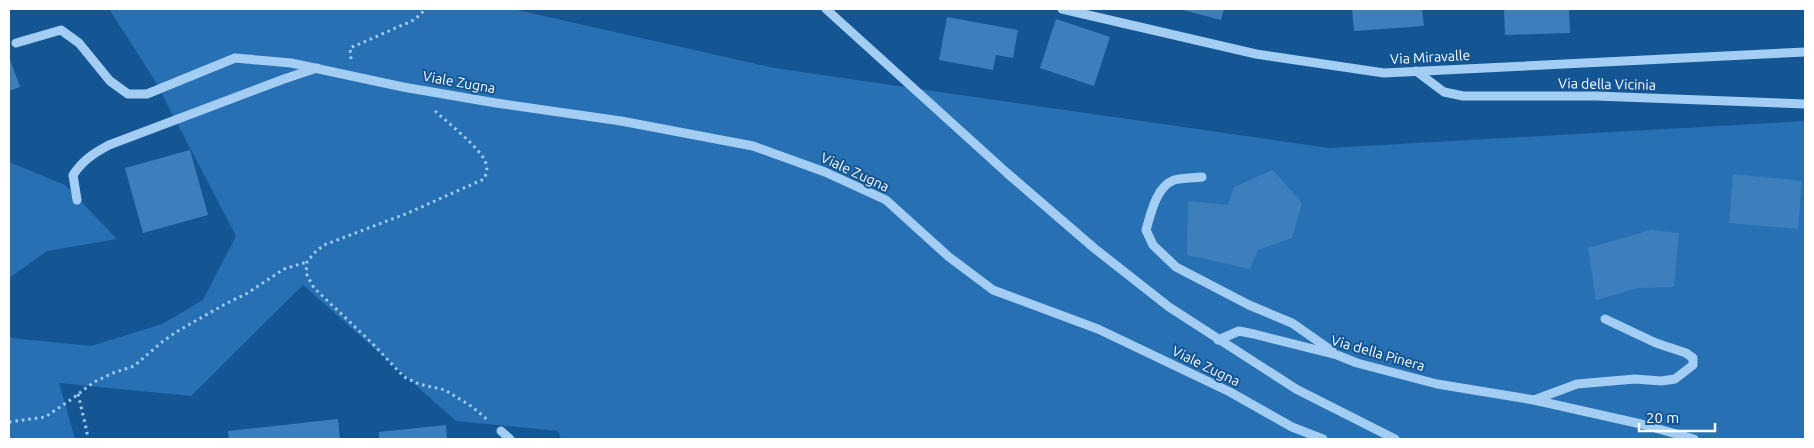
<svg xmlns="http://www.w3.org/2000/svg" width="1814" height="448" font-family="Ubuntu,sans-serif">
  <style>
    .green { fill: #2670b3 }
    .building { fill: #3d7fbc }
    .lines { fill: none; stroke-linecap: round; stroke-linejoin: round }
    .path { stroke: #a3cdf2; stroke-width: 3; stroke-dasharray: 2.5 4; stroke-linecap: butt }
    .minor { stroke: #a3cdf2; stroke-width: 9 }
    .labels { text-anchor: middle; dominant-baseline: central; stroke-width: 4; stroke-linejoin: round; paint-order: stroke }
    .street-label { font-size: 14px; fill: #fff; stroke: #145694 }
  </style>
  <rect width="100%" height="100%" fill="#145694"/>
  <g class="green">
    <path d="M 109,9 L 513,9 L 774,68 L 1329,148 L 1805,121 L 1805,439 L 561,439 L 558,431 L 456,421 L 303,285 L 191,396 L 59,383 L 75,439 L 9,439 L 9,325 L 11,338 L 91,346 L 162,324 L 203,300 L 236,236 L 154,79 Z"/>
    <path d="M 9,162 L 65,185 L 117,239 L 47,251 L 9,278 Z"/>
  </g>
  <g class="building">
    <path d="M 1179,9 L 1224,9 L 1221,20 Z"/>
    <path d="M 1352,9 L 1422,9 L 1424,26 L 1354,31 Z"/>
    <path d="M 1504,9 L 1569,9 L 1570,33 L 1505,35 Z"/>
    <path d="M 947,17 L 1018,30 L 1013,58 L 996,55 L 993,70 L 939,60 Z"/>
    <path d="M 1056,19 L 1110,37 L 1094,86 L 1040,68 Z"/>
    <path d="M 9,57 L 20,87 L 9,91 Z"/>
    <path d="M 190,150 L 208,215 L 143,233 L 125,168 Z"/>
    <path d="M 1273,170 L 1302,203 L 1292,238 L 1258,250 L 1250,269 L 1187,255 L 1188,201 L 1228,205 L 1234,187 Z"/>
    <path d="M 1733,174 L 1802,181 L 1798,229 L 1729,223 Z"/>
    <path d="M 1651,230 L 1679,233 L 1674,287 L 1638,288 L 1596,300 L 1588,248 Z"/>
    <path d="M 338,419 L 340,439 L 229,439 L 228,431 Z"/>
    <path d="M 446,425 L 447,439 L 379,439 L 379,432 Z"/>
  </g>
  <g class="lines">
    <g class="path">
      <path d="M 351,59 L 350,48 L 414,20 L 426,9"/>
      <path d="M 435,111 C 448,123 478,146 485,161 C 488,167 487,173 484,179 L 408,213 L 324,245 L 314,253 L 307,262 L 306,273 L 314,288 L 371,342 L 404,377 L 419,384 L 445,390 L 471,406 L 489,421"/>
      <path d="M 78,394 L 87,432 L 87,439"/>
      <path d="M 9,422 L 45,417 L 69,401 L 94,382 L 113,373 L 134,366 L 162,342 L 176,332 L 227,303 L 246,294 L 284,269 L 307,262"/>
    </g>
    <g class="minor">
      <path d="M 826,9 L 1007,173 L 1094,248 L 1169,307 L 1296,389 L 1395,439"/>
      <path d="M 1062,9 L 1256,54 L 1384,73 L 1805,52"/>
      <path d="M 16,43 L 61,30 L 79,43 L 110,81 L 128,94 L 147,94 L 235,58 L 291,63 L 403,87 L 496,103 L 621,121 L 753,146 L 825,172 L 886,200 L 949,257 L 993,290 L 1098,329 L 1230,392 L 1292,427 L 1323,439"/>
      <path d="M 1416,71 L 1444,92 L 1463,96 L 1596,96 L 1805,104"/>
      <path d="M 1202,177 C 1193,178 1182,178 1174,180 C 1156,187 1151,213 1146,230 L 1153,245 L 1176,267 L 1249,305 L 1292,323 L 1332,351"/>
      <path d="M 77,200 L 73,175 C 83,160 94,153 109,145 L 284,79 L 317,68"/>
      <path d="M 1218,340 L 1239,331 L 1254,334 L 1337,355 L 1357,363 L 1437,384 L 1534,400 L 1641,424 L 1694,439"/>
      <path d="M 1534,400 L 1577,384 L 1635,379 L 1661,381 L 1675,379 L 1693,365 L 1693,358 L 1686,353 L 1656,343 L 1605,319"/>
      <path d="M 501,431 L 510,439"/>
    </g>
  </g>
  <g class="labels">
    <g class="street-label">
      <text transform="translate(1430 57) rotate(-3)">Via Miravalle</text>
      <text transform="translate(459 82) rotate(10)">Viale Zugna</text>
      <text transform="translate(1607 84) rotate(1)">Via della Vicinia</text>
      <text transform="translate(855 172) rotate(25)">Viale Zugna</text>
      <text transform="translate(1378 353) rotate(16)">Via della Pinera</text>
      <text transform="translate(1206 366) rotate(26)">Viale Zugna</text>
    </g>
  </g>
  <rect width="1814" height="448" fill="none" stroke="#ffffff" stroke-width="20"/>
  <path d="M1639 423v8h76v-8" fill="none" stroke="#ffffff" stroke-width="2.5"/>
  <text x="1646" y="423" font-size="15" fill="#ffffff" stroke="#145694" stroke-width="4" paint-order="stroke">20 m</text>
</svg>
